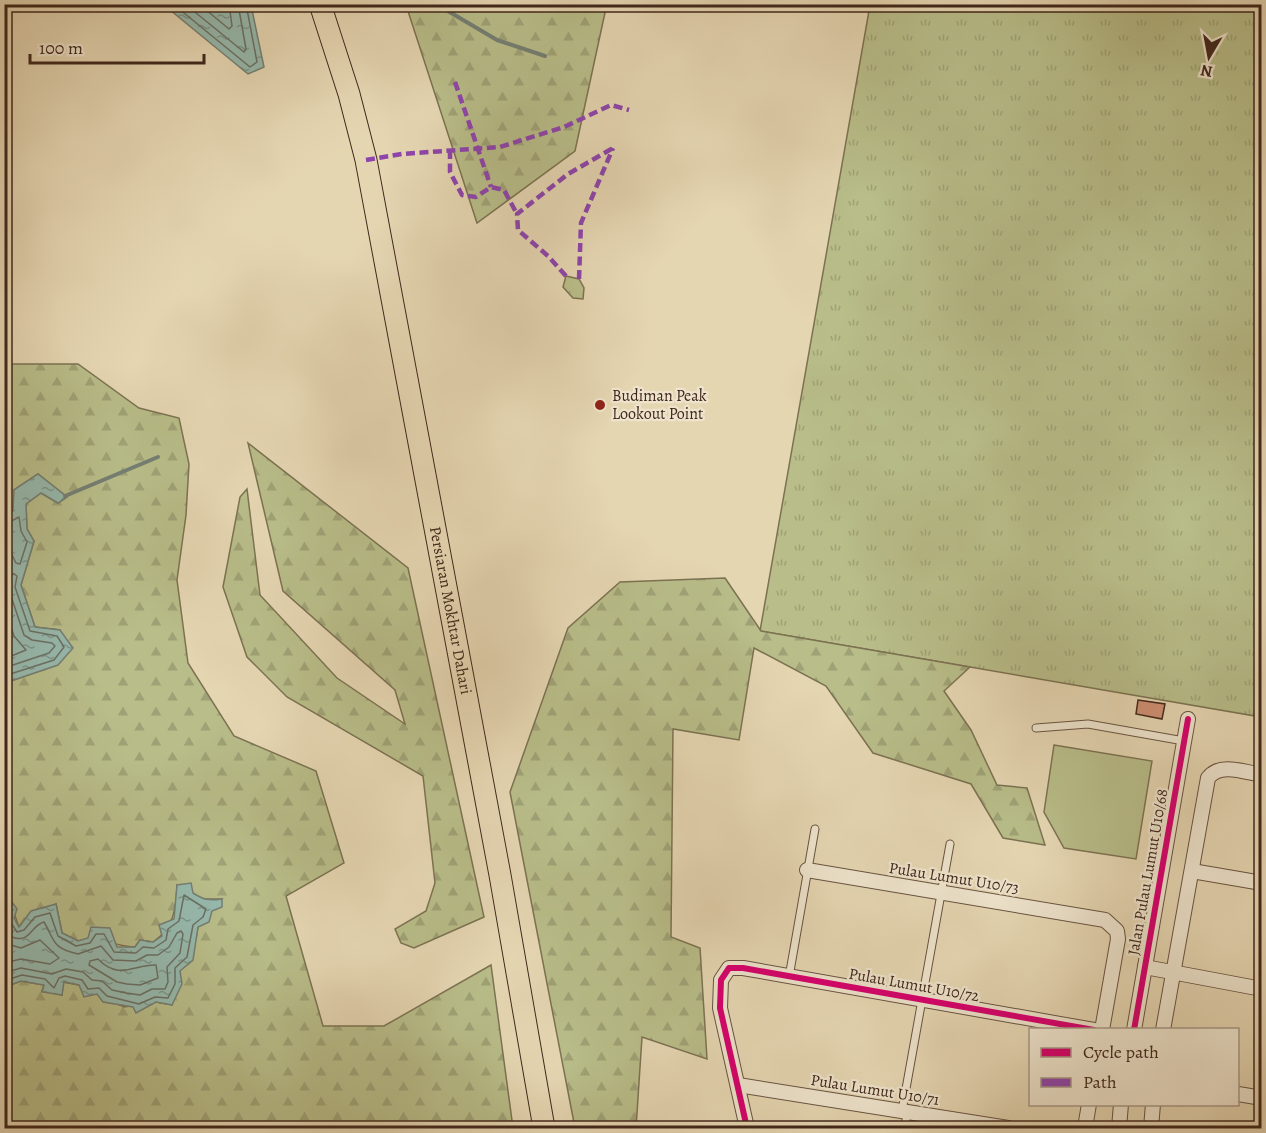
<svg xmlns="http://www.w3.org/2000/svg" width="1266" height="1133" font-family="Alegreya,serif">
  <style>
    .grass { fill: url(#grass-tufts); stroke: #7c7252; stroke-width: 1.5 }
    .forest { fill: url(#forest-firs); stroke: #7c7252; stroke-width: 1.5 }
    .pitch { fill: #b8bd89; stroke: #7c7252; stroke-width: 1.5 }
    .water { fill: url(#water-ripples); stroke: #747f73; stroke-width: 1.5 }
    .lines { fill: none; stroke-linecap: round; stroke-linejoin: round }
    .shore { stroke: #6b7064; stroke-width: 1.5 }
    .stream { stroke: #747f73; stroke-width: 4 }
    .building { fill: #cf8f73; stroke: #40271b; stroke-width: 1.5 }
    .service-casing { stroke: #695341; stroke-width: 9 }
    .minor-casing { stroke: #695341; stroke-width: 16 }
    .primary-casing { stroke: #40271b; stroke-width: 23 }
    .service { stroke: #eee4cd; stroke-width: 7 }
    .minor { stroke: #eee4cd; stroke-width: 14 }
    .primary { stroke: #e5d6b2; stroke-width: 21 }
    .quiet { stroke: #8e44ad; stroke-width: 4.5; stroke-dasharray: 9 4.5; stroke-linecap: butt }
    .cycleway-casing { stroke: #eee4cd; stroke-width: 10 }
    .cycleway { stroke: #d6006c; stroke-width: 6 }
    .poi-dot { fill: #8f2418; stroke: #eee4cd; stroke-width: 2 }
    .labels { text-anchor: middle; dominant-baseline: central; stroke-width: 4.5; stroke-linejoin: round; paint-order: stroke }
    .poi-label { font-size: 16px; fill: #40271b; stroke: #eee4cd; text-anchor: start }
    .street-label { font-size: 16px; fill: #40271b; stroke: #eee4cd }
  </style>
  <defs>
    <pattern id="grass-tufts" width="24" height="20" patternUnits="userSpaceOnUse" patternTransform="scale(1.5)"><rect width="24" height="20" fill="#b8bd89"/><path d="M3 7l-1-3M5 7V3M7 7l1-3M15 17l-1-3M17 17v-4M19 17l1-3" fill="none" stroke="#9fa276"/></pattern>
    <pattern id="forest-firs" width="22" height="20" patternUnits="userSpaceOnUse" patternTransform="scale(1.5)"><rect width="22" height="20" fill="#b8bd89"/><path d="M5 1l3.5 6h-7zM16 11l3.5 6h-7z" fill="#9fa276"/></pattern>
    <pattern id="water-ripples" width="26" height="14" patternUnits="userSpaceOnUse" patternTransform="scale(1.5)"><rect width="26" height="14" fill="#96b9ad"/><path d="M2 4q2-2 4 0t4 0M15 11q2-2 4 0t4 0" fill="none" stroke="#7c968c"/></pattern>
  </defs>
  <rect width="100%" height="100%" fill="#e5d6b2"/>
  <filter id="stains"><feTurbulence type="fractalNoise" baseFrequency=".00333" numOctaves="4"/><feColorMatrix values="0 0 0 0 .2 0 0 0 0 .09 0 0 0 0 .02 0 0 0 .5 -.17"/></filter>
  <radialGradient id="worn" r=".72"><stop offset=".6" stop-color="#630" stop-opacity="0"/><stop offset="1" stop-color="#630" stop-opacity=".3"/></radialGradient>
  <g class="grass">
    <path d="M 870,5 L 1261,5 L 1261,717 L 760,631 Z"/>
    <path d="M 566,276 L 579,279 L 584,288 L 583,299 L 573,298 L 563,287 Z"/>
  </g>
  <g class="forest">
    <path d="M 601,4 L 606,8 L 575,151 L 477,223 L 406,5 Z"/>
    <path d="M 5,364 L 78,364 L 139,408 L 179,418 L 189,464 L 186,515 L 177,580 L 188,663 L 234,736 L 316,771 L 344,863 L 286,896 L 323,1026 L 384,1026 L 491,965 L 513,1128 L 5,1128 L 5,987 L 21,981 L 44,985 L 42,991 L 62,995 L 63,982 L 79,985 L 124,1007 L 156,1002 L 172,1005 L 180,971 L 196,939 L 198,927 L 222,899 L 203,899 L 177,885 C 176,909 174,928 153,942 L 140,940 L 135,947 C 116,947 96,936 78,941 L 62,933 L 56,904 L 19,927 L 9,899 L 5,903 L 5,683 L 57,665 L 60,630 L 35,627 L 21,585 L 34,541 L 27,529 L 26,504 L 41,493 L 58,503 L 67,497 L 38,474 L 14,490 L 13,510 L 5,522 Z"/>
    <path d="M 248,443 L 408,568 L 484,917 L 414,948 L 401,943 L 395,929 L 426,911 L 435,883 L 423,776 L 287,697 L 247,657 L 223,587 L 240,497 L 247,489 L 260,595 L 337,678 L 405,724 L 395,690 L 283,591 Z"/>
    <path d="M 725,578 L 761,631 L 970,667 L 944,691 L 971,730 L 997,785 L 1027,788 L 1045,845 L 1003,838 L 971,784 L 873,753 L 826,686 L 754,648 L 739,740 L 673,729 L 671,937 L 700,948 L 707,1059 L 642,1037 L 636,1128 L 575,1128 L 510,792 L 568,628 L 620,582 Z"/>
  </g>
  <path class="pitch" d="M 1054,745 L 1152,761 L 1136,859 L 1064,848 L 1044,812 Z"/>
  <g class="water">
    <path d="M 164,5 L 251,5 L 264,67 L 248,74 Z"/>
    <path d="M 38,474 L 67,497 L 58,503 L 41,493 L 26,504 L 27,529 L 34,541 L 21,585 L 35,627 L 60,630 L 73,648 L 58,665 L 5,683 L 5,575 L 11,566 L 5,552 L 4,522 L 13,510 L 14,490 Z"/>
    <path d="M 191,883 L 193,893 C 204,900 209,901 222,899 L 222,907 L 212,911 L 209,922 L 198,927 L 193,960 L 180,971 L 182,984 L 172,1005 L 156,1002 L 136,1013 L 133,1007 L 103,1002 L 97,994 L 84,997 L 79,985 L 64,982 L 62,995 L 42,992 L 44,985 L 21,981 L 5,987 L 5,903 L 9,898 L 17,909 L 14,918 L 19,927 L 31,911 L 56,904 L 62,933 L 78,941 L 88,938 L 91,927 L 110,928 L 117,947 L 135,947 L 140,940 L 153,942 L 162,936 L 159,925 L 174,919 L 177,885 Z"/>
  </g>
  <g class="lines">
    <g class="shore">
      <path d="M 173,4 L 250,67 L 257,62 L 246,4"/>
      <path d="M 185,4 L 244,52 L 246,49 L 238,4"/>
      <path d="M 199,4 L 229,29 L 232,26 L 229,4"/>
      <path d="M 4,525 L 19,517 L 21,531 L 27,542 L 20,564 L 16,563 L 11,553 L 4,551"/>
      <path d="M 4,578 L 14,574 L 17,576 L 15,587 L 30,631 L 57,636 L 64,647 L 54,660 L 4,676"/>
      <path d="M 4,585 L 8,587 L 24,635 L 32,640 L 52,643 L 55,646 L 49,653 L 4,668"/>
      <path d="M 4,607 L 14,636 L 26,650 L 4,659"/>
      <path d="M 4,907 L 10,909 L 9,920 L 17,932 L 24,930 L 35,917 L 50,913 L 58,936 L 76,946 L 90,943 L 96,934 L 104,934 L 114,952 L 136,953 L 143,947 L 154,948 L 166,940 L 168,929 L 179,921 L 184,895 L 206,909 L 203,917 L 193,925 L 187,957 L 175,968 L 175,984 L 168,998 L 155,997 L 139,1004 L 107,996 L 99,988 L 88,989 L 82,980 L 65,976 L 59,978 L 54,988 L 45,979 L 22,975 L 4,981"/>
      <path d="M 4,928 L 12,937 C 30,944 30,926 44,922 C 55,940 51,948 78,954 L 101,946 L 113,960 L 136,961 L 147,955 L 158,955 L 169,947 L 177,933 L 181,931 L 183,934 L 180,953 L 167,967 L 168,982 L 165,989 L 152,989 L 140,995 L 126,993 L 112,990 L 102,981 L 92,980 L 83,972 L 66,969 L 52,974 L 21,968 L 4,973"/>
      <path d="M 4,943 L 21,948 L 40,940 L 59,958 L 50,964 L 21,959 L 4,963"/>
      <path d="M 98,959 C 119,981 135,964 156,965 L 158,978 L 140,985 L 127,984 L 117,982 L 89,965 L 90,961 Z"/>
    </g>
    <g class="stream">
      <path d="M 436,4 L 497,40 L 545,56"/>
      <path d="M 65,496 L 158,457"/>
    </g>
  </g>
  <path class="building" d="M 1138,700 L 1165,704 L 1162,719 L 1136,714 Z"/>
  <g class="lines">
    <defs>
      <g id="service">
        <path d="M 1036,728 L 1088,724 L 1184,741"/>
        <path d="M 789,977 L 815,829"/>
        <path d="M 902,1111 L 950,844"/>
        <path d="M 905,1128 L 907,1112"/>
      </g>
      <g id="minor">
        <path d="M 807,870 L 1105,920 L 1117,931 L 1118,939 L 1102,1030"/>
        <path d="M 1192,871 L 1262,883"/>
        <path d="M 1145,967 L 1262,989"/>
        <path d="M 1134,1030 L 1188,719"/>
        <path d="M 1163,1030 L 1208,778 C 1220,762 1244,772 1262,775"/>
        <path d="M 738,1085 L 1008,1128"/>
        <path d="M 1238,1094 L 1262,1098"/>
        <path d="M 747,1128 L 720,1008 L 721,980 L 729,968 L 743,968 L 1094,1030"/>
        <path d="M 1085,1128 L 1089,1104"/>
        <path d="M 1119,1128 L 1121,1104"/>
        <path d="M 1151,1128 L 1153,1104"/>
      </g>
      <g id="primary">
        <path id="s1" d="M 320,4 L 349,94 L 366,160 L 500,875 L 544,1128"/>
      </g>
    </defs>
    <use href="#service" class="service-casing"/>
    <use href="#minor" class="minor-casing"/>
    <use href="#primary" class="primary-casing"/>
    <use href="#service" class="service"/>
    <use href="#minor" class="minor"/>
    <use href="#primary" class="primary"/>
    <g class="quiet">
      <path d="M 455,82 L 491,187"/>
      <path d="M 450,150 L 450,172 L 462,195 L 476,197 L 491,187 L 504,190 L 517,214"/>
      <path d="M 366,160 L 402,154 L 500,147 L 564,127 L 611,105 L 629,110"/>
      <path d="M 566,276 L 548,256 L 518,230 L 517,214 L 568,174 L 613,148"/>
      <path d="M 579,279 L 581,223 L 613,148"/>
    </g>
    <defs>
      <g id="cycleway">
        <path d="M 1134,1030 L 1188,719"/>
        <path d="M 747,1128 L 720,1008 L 721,980 L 729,968 L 743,968 L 1094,1030"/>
      </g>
    </defs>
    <use href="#cycleway" class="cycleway-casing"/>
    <use href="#cycleway" class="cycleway"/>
  </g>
  <circle class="poi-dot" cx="600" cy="405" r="6"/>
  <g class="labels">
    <g class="poi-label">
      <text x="612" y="396">Budiman Peak<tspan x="612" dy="18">Lookout Point</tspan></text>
    </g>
    <g class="street-label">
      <text stroke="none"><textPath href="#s1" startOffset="621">Persiaran Mokhtar Dahari</textPath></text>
      <text transform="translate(1148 872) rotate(-80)">Jalan Pulau Lumut U10/68</text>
      <text transform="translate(954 878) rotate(9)">Pulau Lumut U10/73</text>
      <text transform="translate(914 985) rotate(10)">Pulau Lumut U10/72</text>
      <text transform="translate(875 1090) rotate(9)">Pulau Lumut U10/71</text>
    </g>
  </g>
  <rect width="1266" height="1133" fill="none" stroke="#e5d6b2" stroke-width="24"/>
  <rect x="6" y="6" width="1254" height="1121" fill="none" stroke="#40271b" stroke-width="3"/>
  <rect x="12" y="12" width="1242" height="1109" fill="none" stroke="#40271b" stroke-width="1.5"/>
  <rect x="1029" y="1028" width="210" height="78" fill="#eee4cd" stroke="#a89886" stroke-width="1.5"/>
  <rect x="1041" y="1048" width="30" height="9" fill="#d6006c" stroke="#a89886" stroke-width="1.5"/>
  <text x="1083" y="1058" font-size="18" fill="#40271b">Cycle path</text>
  <rect x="1041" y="1078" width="30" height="9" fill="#8e44ad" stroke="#a89886" stroke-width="1.5"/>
  <text x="1083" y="1088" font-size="18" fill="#40271b">Path</text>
  <g transform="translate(1209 57) rotate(190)" stroke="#eee4cd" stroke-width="4.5" paint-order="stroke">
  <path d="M0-4.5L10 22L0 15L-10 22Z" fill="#40271b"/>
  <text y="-9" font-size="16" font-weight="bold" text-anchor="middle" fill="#40271b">N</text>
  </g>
  <path d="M30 54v9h174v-9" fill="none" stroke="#40271b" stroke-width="3"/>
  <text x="39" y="54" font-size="18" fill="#40271b" stroke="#eee4cd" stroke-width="4.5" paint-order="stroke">100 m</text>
  <rect width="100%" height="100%" filter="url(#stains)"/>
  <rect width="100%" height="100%" fill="url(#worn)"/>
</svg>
